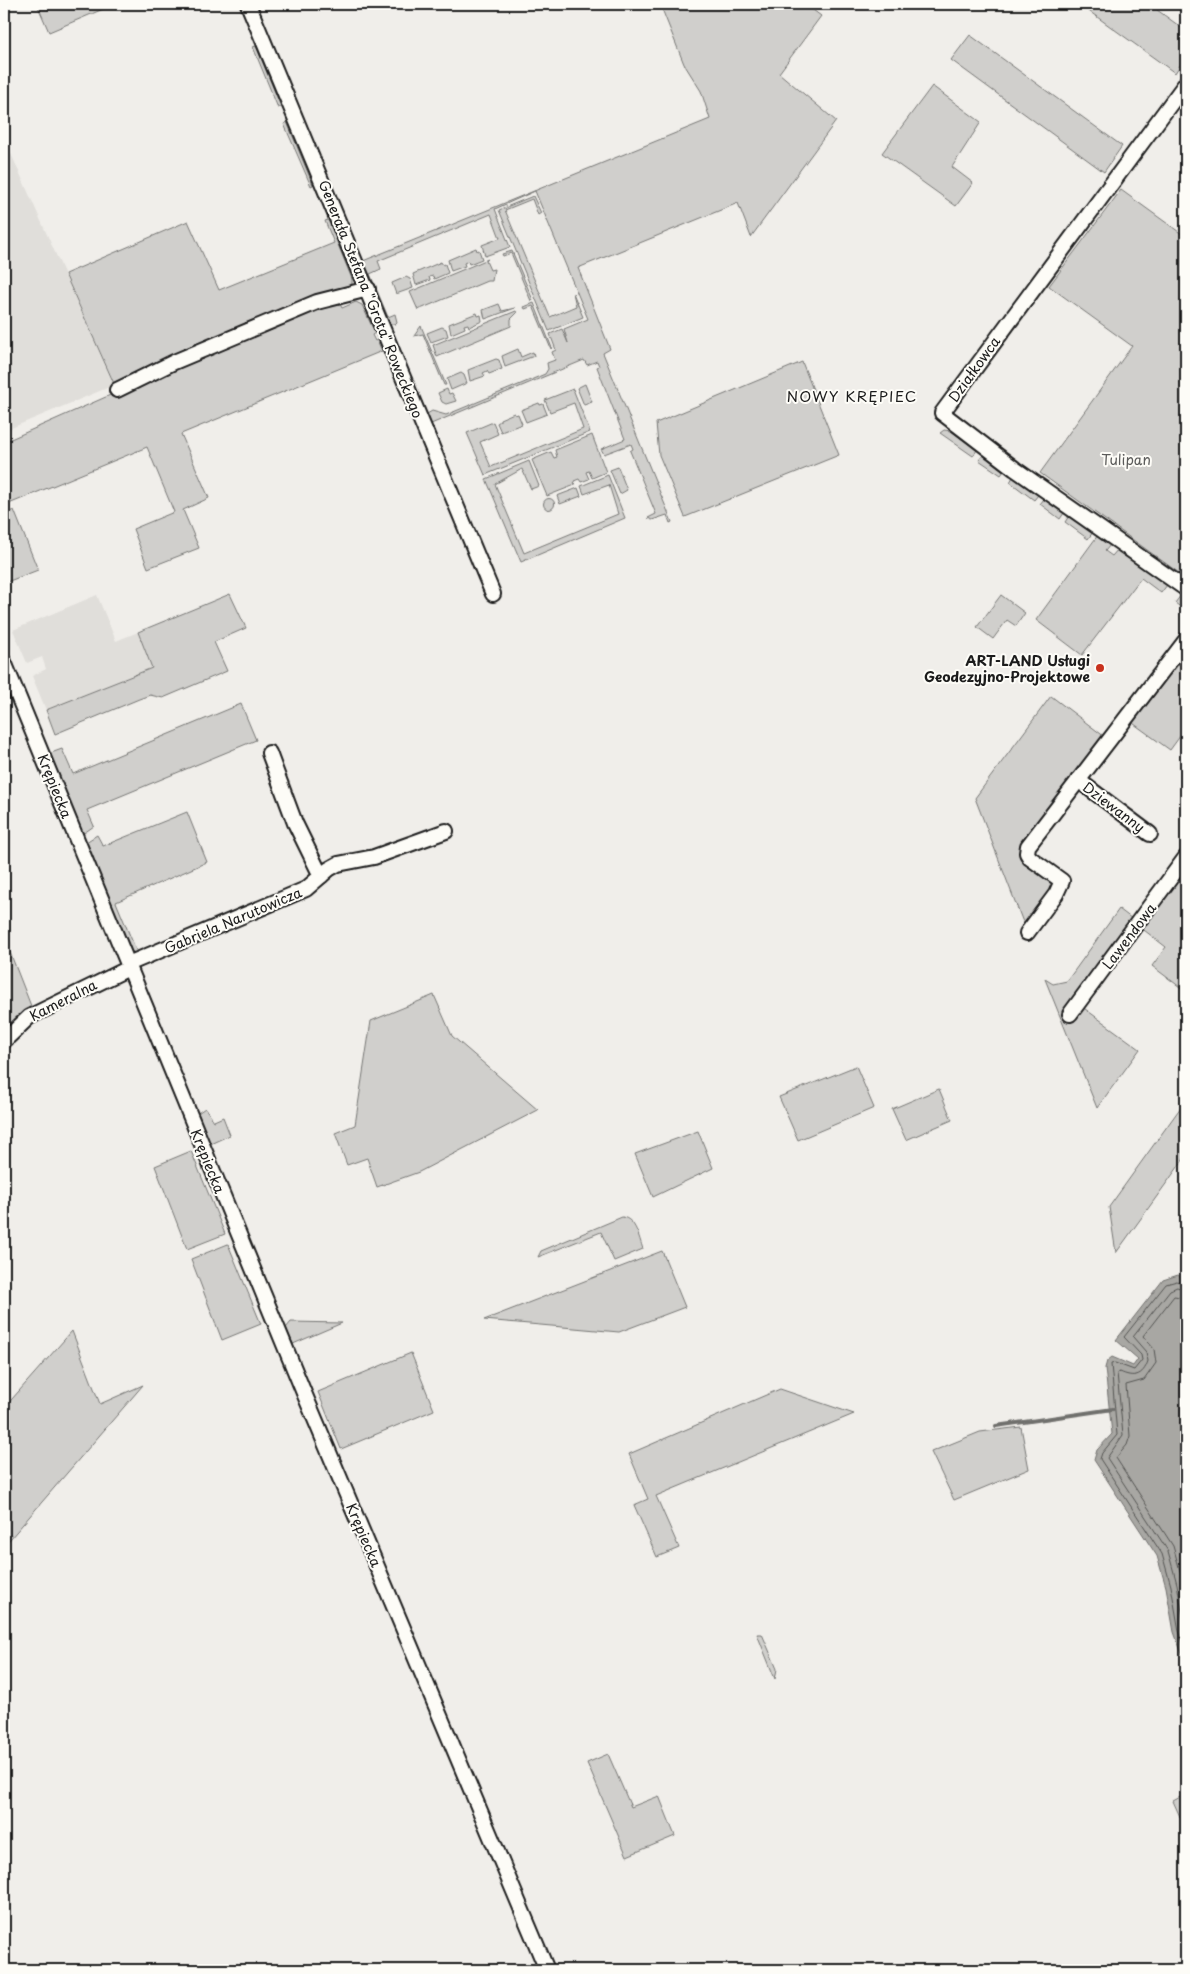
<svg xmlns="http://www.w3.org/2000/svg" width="1190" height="1974" font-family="'Playpen Sans',sans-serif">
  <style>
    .built { fill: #e0deda }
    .green { fill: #d0cfcc; stroke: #767674 }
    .water { fill: #a8a7a3; stroke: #706f6d }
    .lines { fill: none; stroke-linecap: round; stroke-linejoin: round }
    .shore { stroke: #545452; stroke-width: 1 }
    .stream { stroke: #706f6d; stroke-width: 4 }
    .minor-casing { stroke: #1c1c1c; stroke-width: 18 }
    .minor { stroke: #fdfcf7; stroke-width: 14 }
    .poi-dot { fill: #c8321e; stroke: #fdfcf7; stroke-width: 2 }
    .labels { text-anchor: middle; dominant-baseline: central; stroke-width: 4; stroke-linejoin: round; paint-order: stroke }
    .street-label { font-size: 14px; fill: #1c1c1c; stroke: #fdfcf7 }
    .park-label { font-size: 14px; fill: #5b5b5a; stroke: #fdfcf7 }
    .poi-label { font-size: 14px; font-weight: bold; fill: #1c1c1c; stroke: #fdfcf7; text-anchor: end }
    .neighbourhood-label { font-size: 15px; letter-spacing: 1px; fill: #1c1c1c; stroke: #fdfcf7 }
  </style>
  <rect width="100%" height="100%" fill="#f0eeea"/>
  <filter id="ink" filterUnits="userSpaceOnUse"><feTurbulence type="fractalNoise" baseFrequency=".02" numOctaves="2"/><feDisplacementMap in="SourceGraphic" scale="10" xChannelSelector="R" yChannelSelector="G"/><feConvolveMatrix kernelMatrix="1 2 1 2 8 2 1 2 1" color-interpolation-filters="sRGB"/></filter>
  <g filter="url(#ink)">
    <g class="built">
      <path d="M 4,138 L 114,385 L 4,431 Z"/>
      <path d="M 97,595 L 116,641 L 138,632 L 152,668 L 46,710 L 32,676 L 46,669 L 42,657 L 27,663 L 13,630 Z"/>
    </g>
    <g class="green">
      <path d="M 37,4 L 115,4 L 49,32 Z"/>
      <path d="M 660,4 L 805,4 L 821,16 L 779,73 L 836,121 L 751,237 L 738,203 L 578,268 L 610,349 L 603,353 L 672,522 L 670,523 L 667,515 L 652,520 L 648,518 L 656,514 L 630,451 L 633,449 L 631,444 L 604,454 L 601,449 L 625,439 L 597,367 L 599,366 L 597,361 L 587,365 L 584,360 L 431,424 L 427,414 L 432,411 L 446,415 L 545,374 L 548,369 L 547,363 L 555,360 L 552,352 L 556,350 L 550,334 L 562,329 L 568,343 L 564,329 L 588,319 L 535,191 L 495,209 L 510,247 L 485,256 L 482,245 L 500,238 L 491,214 L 378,261 L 381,269 L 370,274 L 388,317 L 395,314 L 397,322 L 395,324 L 389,324 L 363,261 L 710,119 L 701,91 L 684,64 Z"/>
      <path d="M 1079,4 L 1149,4 L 1186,31 L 1186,56 L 1175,73 Z"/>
      <path d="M 970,35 L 1122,146 L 1104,172 L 951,60 Z"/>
      <path d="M 256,46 L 281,107 L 278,108 L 253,47 Z"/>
      <path d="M 932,86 L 981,122 L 952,167 L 973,183 L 956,206 L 882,153 Z"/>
      <path d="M 287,122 L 313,185 L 311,186 L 284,124 Z"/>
      <path d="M 1121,190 L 1186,237 L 1186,578 L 1040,473 L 1132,346 L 1049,286 Z"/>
      <path d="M 533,196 L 541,213 L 538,215 L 532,199 L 505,210 L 550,317 L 576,306 L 573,293 L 583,317 L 549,331 L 499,210 Z"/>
      <path d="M 328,220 L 352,279 L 352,284 L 116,388 L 65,274 L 188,221 L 219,290 L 334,243 L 325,221 Z"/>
      <path d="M 476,248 L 477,251 L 479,250 L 482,259 L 469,264 L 468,261 L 464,263 L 465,266 L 451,271 L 448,260 Z"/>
      <path d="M 512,251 L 533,300 L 531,301 L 511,253 L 503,256 L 502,254 Z"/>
      <path d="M 488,259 L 486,261 L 490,270 L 494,269 L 492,281 L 487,281 L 418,310 L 410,292 Z"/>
      <path d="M 441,262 L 443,265 L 445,264 L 448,273 L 434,279 L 433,276 L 429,277 L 430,280 L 416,285 L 413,274 Z"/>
      <path d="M 406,277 L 410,279 L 413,288 L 396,294 L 392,283 Z"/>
      <path d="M 356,302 L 362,305 L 375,333 L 372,335 L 375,341 L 377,340 L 382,351 L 181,434 L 209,498 L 183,510 L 199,548 L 148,568 L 133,529 L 174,512 L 147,447 L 4,506 L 4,442 L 237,339 C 276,339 301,302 340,304 L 342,308 Z"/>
      <path d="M 534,303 L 552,348 L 551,349 L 533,306 L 525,309 L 524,307 Z"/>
      <path d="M 499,304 L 502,311 L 515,308 L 485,319 L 483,310 Z"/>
      <path d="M 516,311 L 517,313 L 511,319 L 511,326 L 437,357 L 433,345 Z"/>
      <path d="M 477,313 L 478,316 L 481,315 L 482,321 L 469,327 L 468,324 L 464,325 L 465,328 L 451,334 L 449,324 Z"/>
      <path d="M 421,326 L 446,385 L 444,385 L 423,334 L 414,336 Z"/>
      <path d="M 442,327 L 446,329 L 448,336 L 431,342 L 427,333 Z"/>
      <path d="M 518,349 L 521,357 L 533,352 L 534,356 L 505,367 L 502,356 Z"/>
      <path d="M 496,359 L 499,360 L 502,369 L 489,374 L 487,371 L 483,373 L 485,376 L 470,381 L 468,370 Z"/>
      <path d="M 802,362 L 839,455 L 685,517 L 659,455 L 656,423 Z"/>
      <path d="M 461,373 L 464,375 L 467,383 L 451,390 L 447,379 Z"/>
      <path d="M 585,384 L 592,402 L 584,405 L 577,388 Z"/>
      <path d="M 447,389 L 449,394 L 452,393 L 456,401 L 446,404 L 442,402 L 438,393 Z"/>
      <path d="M 573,389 L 590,432 L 485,475 L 467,433 L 493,422 L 498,434 L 480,442 L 491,467 L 583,429 L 574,403 L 550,412 L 545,400 Z"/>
      <path d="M 539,403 L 540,405 L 543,404 L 547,414 L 526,422 L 521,410 Z"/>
      <path d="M 514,413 L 515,415 L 518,414 L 522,424 L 501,432 L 497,423 L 500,421 L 500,419 Z"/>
      <path d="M 944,430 L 951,431 L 977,450 L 973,456 L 940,433 Z"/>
      <path d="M 592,435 L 606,472 L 592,478 L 589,471 L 586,472 L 589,479 L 581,482 L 579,479 L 574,481 L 575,485 L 547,496 L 532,460 L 551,452 L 554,458 L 557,457 L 555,450 Z"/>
      <path d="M 983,455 L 1004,471 L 1001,475 L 979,460 Z"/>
      <path d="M 529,461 L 539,486 L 531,489 L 522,469 L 495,484 L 524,553 L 618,514 L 609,485 L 584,494 L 581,486 L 608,475 L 625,518 L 521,562 L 486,479 Z"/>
      <path d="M 618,467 L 627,490 L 620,494 L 610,470 Z"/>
      <path d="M 1013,477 L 1038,495 L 1034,500 L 1010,482 Z"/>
      <path d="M 578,488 L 581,496 L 560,504 L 557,496 Z"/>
      <circle cx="549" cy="504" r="5.5"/>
      <path d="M 1044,499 L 1064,513 L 1060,519 L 1040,504 Z"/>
      <path d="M 14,510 L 38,570 L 4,583 L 4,514 Z"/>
      <path d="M 1069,516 L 1093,532 L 1088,539 L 1065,522 Z"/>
      <path d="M 1098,535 L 1111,544 L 1105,551 L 1112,556 L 1118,549 L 1167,585 L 1161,593 L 1141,578 L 1082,655 L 1036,620 Z"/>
      <path d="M 230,594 L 246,628 L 214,642 L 227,671 L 163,698 L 150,695 L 139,699 L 55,734 L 46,710 L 152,668 L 138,632 Z"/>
      <path d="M 1001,595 L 1025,613 L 1016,626 L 1007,620 L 993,639 L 977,627 Z"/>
      <path d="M 1181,595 L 1186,599 L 1186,611 L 1175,603 Z"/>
      <path d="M 1186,647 L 1186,728 L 1170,750 L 1130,721 Z"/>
      <path d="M 1051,696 L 1105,737 L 1023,849 L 1051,879 L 1053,887 L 1026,930 L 975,798 Z"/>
      <path d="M 241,704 L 256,740 L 87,810 L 94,826 L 84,833 L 79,830 L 51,761 L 51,753 L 62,749 L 73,774 Z"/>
      <path d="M 187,812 L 207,862 L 116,902 L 138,955 L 128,949 L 86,842 L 97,835 L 103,846 Z"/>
      <path d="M 1176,876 L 1186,884 L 1186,919 L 1182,926 L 1186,929 L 1186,987 L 1184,990 L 1152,966 L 1166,947 L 1140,927 Z"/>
      <path d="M 1119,909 L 1136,922 L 1081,1006 L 1140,1049 L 1097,1108 L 1045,979 L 1053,984 L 1067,981 Z"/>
      <path d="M 4,937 L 31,1006 L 8,1026 L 4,1022 Z"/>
      <path d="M 434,995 L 452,1036 L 538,1110 L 419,1172 L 377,1187 L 367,1158 L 347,1165 L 335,1133 L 355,1125 L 371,1021 Z"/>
      <path d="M 856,1066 L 874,1108 L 798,1140 L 779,1097 Z"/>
      <path d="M 939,1089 L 952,1120 L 906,1140 L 892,1109 Z"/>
      <path d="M 1186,1100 L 1186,1156 L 1116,1253 L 1109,1207 Z"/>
      <path d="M 205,1108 L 214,1121 L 223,1117 L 230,1135 L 208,1145 L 195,1115 Z"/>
      <path d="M 698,1131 L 713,1168 L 653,1197 L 635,1154 Z"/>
      <path d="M 191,1151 L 225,1234 L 187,1249 L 155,1166 Z"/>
      <path d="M 622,1217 C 636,1219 639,1238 643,1249 L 614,1261 L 601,1232 L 538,1257 L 541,1251 Z"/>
      <path d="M 228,1244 L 261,1324 L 222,1340 L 191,1259 Z"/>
      <path d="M 662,1251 L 685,1307 L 619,1332 L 484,1320 Z"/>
      <path d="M 291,1322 L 342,1323 L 293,1344 L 286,1328 Z"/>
      <path d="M 72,1331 L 100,1404 L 143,1385 L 4,1546 L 4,1408 Z"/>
      <path d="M 411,1353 L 434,1410 L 341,1449 L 318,1392 Z"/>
      <path d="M 780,1389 L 854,1414 L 656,1496 L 679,1548 L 657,1557 L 634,1505 L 648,1499 L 629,1454 Z"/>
      <path d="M 1021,1427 L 1029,1469 L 954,1500 L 931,1452 L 980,1432 Z"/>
      <path d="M 757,1634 L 762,1634 L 777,1669 L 775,1679 Z"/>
      <path d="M 608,1754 L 631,1807 L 659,1796 L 675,1836 L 627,1856 L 587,1763 Z"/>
      <path d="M 1186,1794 L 1186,1830 L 1173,1801 Z"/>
    </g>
    <path class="water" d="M 1178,1275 L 1186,1280 L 1186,1665 L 1174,1632 L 1166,1587 L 1157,1556 L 1094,1460 L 1097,1450 L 1112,1434 L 1105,1368 L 1107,1361 L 1112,1357 L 1133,1366 L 1138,1359 L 1116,1340 L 1163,1280 Z"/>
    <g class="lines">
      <g class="shore">
        <path d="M 1186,1284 L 1177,1281 L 1166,1284 L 1124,1337 L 1141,1355 L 1142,1360 L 1134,1370 L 1115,1363 L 1111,1364 L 1117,1435 L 1102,1453 L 1100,1459 L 1162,1554 L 1171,1586 L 1179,1631 L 1186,1651"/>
        <path d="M 1186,1290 L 1177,1287 L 1170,1290 L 1133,1337 L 1146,1352 L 1148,1361 C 1143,1377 1133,1378 1120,1372 L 1117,1373 L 1123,1435 L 1107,1458 L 1168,1551 L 1177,1584 L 1186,1633"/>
        <path d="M 1186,1298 L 1174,1296 L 1143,1336 L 1154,1349 L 1156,1363 L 1144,1380 L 1126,1385 L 1130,1436 L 1127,1445 L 1116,1458 L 1173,1546 L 1186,1592"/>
      </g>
      <path class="stream" d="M 996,1426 L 1113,1409"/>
      <defs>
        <g id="minor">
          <path d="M 248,4 L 493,594"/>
          <path d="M 1186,83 L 942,413 L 1015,469 L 1186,589"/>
          <path d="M 117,390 L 174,362 L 317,302 L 368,289"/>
          <path d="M 4,662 L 304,1393 L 547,1970"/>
          <path d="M 269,753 L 295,823 L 321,876"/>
          <path d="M 1078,780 L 1150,834"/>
          <path d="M 1027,933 L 1056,894 L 1062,881 L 1030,858 L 1027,853 L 1028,846 L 1186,640"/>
          <path d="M 128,964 L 306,889 L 329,869 L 338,864 L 374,857 L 446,831"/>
          <path d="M 1070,1014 L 1186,857"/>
          <path d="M 4,1041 L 29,1017 L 129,968"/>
        </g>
      </defs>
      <use href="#minor" class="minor-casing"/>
      <use href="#minor" class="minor"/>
    </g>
  </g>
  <circle class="poi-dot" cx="1100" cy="668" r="5"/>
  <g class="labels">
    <g class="street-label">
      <text transform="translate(371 299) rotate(68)">Generała Stefana "Grota" Roweckiego</text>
      <text transform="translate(974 369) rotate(-54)">Działkowca</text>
      <text transform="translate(55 786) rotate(68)">Krępiecka</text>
      <text transform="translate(1114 807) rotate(37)">Dziewanny</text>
      <text transform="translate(233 920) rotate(-23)">Gabriela Narutowicza</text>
      <text transform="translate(1129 936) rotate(-53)">Lawendowa</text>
      <text transform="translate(63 1000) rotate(-27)">Kameralna</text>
      <text transform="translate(208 1161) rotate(68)">Krępiecka</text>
      <text transform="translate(364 1535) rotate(67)">Krępiecka</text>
    </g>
    <g class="park-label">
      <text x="1126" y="459">Tulipan</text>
    </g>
    <g class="poi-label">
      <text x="1090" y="660">ART-LAND Usługi<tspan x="1090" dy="16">Geodezyjno-Projektowe</tspan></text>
    </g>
    <g class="neighbourhood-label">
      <text x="852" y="395">NOWY KRĘPIEC</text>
    </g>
  </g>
  <rect width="1190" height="1974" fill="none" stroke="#fdfcf7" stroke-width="20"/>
  <rect x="10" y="10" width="1170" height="1954" fill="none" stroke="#1c1c1c" stroke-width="2" filter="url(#ink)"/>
</svg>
